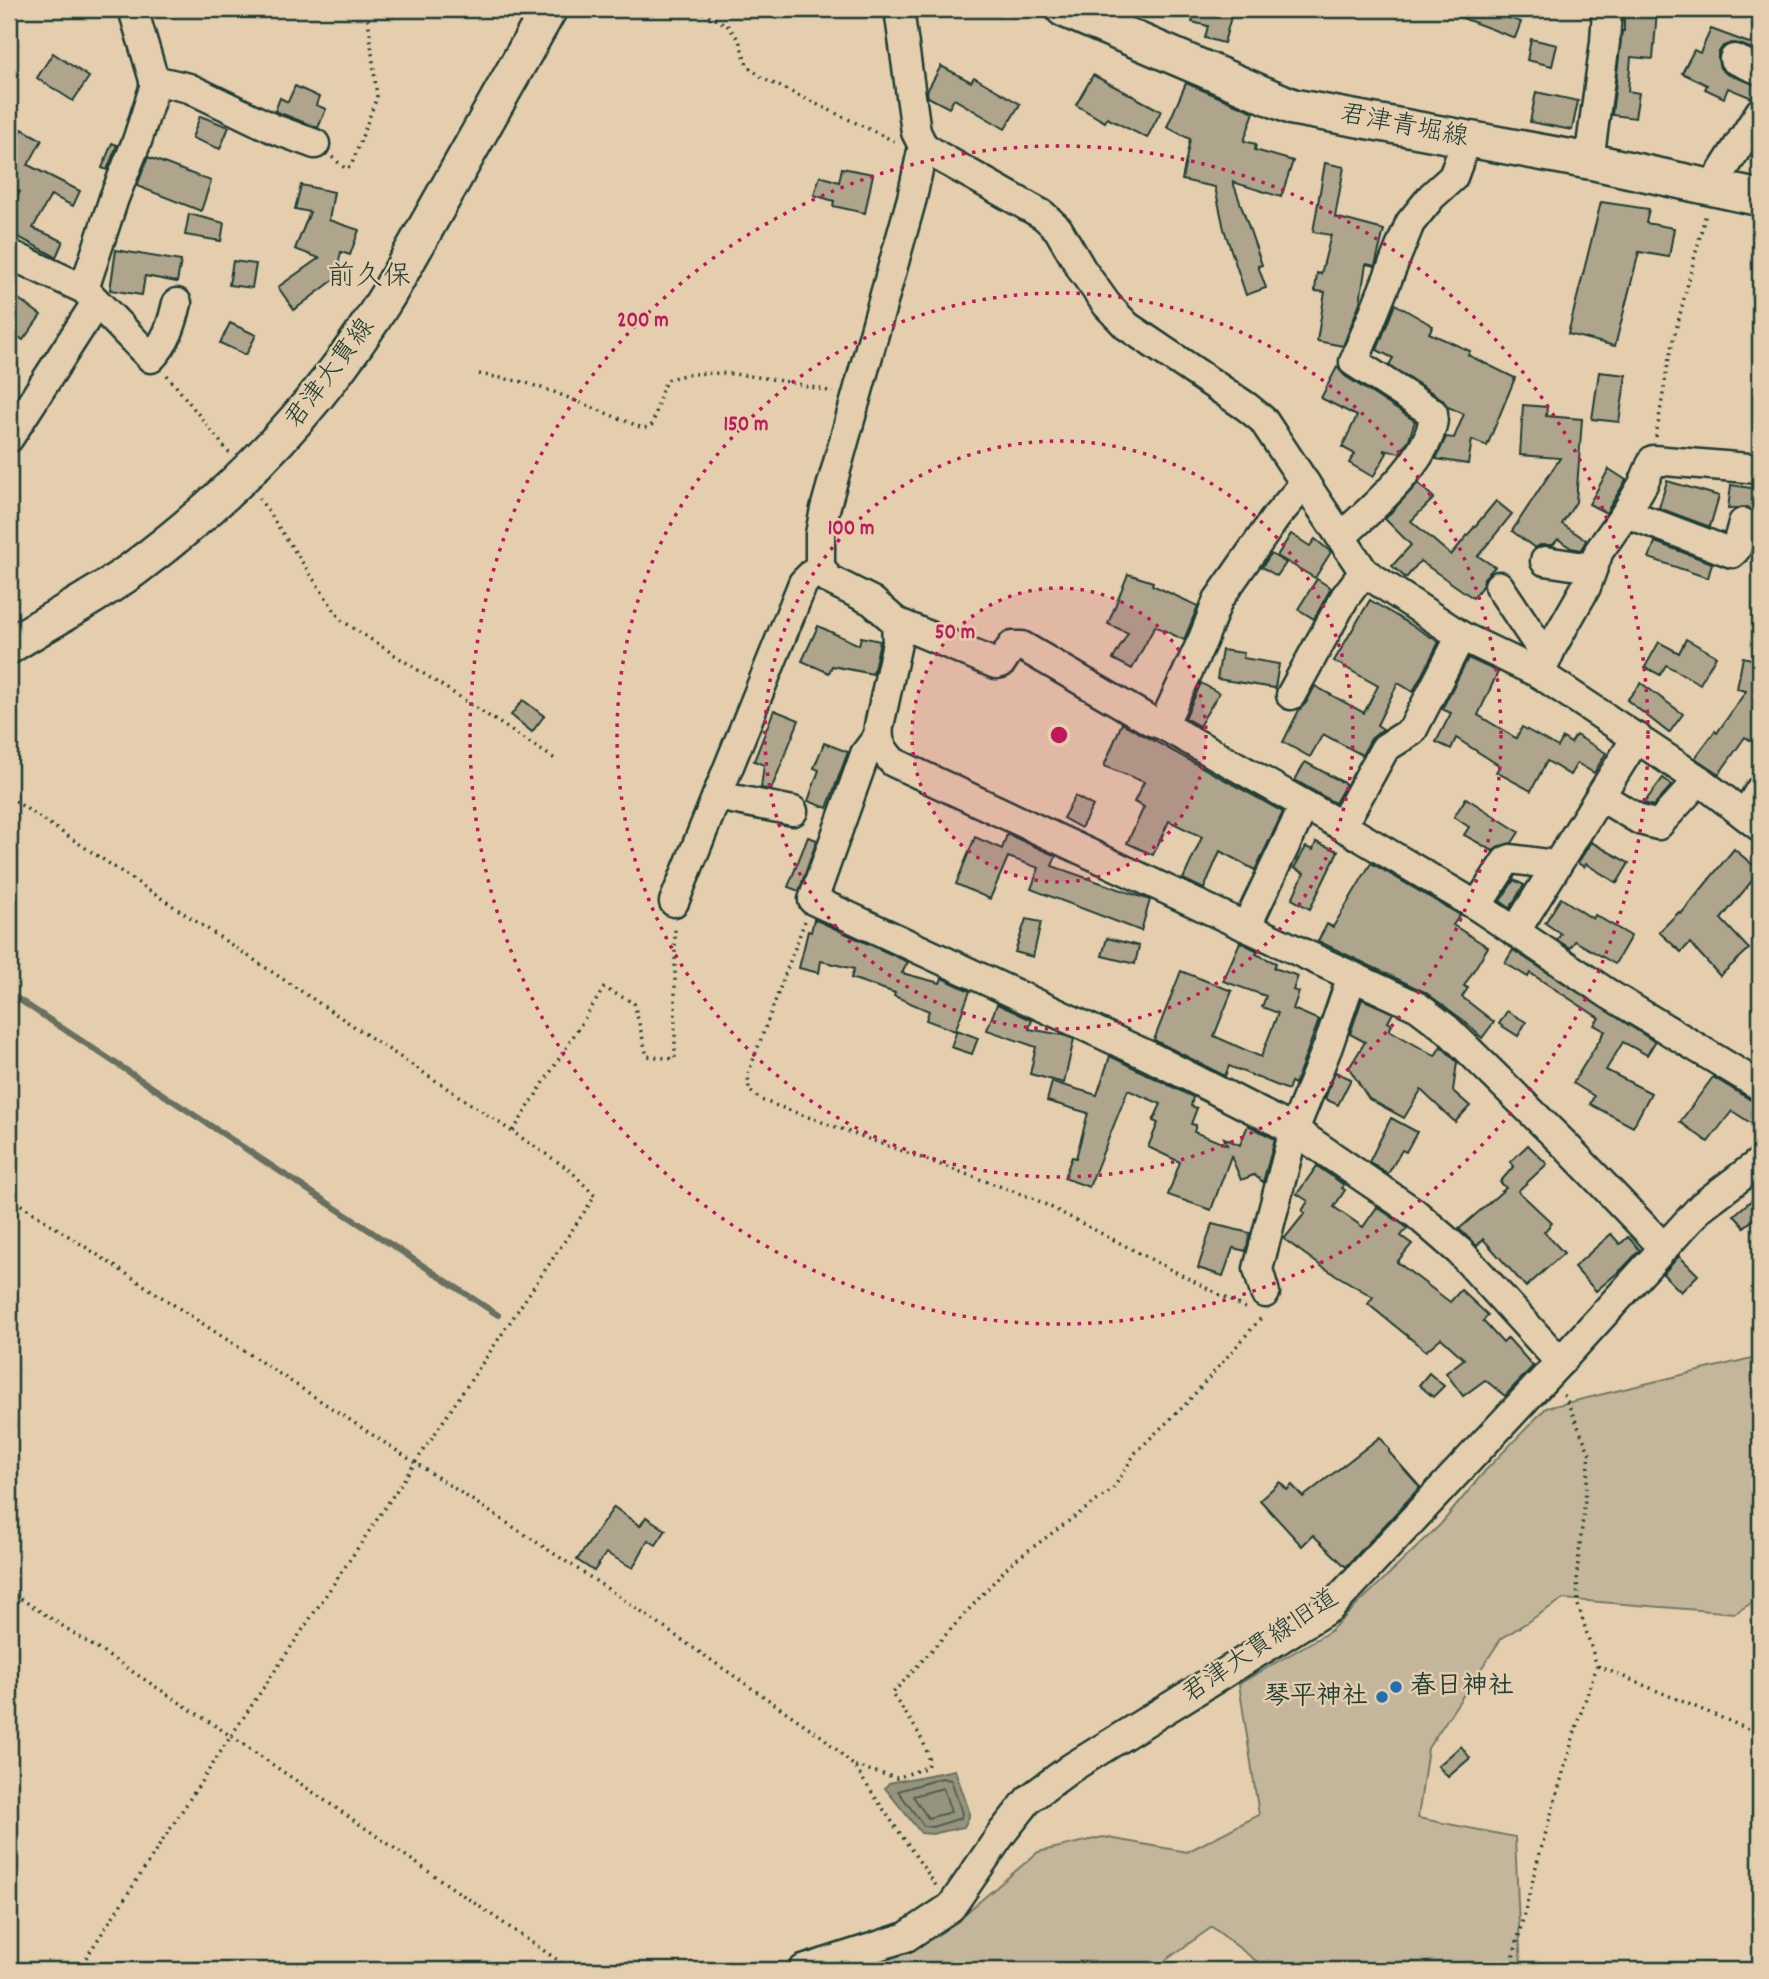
<svg xmlns="http://www.w3.org/2000/svg" width="1769" height="1979" font-family="Dekko,'Klee One',sans-serif">
  <style>
    .green { fill: #c4b69a; stroke: #727a67; stroke-width: 2 }
    .water { fill: #97947d; stroke: #677160; stroke-width: 2 }
    .lines { fill: none; stroke-linecap: round; stroke-linejoin: round }
    .shore { stroke: #4f6051; stroke-width: 2 }
    .stream { stroke: #677160; stroke-width: 6 }
    .building { fill: #aea58c; stroke: #1f3d34; stroke-width: 2 }
    .minor-casing { stroke: #1f3d34; stroke-width: 33 }
    .major-casing { stroke: #1f3d34; stroke-width: 40 }
    .path { stroke: #1f3d34; stroke-width: 3.5; stroke-dasharray: 2 5; stroke-linecap: butt }
    .minor { stroke: #e5ceae; stroke-width: 28 }
    .major { stroke: #e5ceae; stroke-width: 35 }
    .ring { fill: none; stroke: #c2185b; stroke-width: 3.5; stroke-dasharray: 3.5 7 }
    .poi-dot { fill: #1f6fb2; stroke: #e5ceae; stroke-width: 2.5 }
    .labels { text-anchor: middle; dominant-baseline: central; stroke-width: 5; stroke-linejoin: round; paint-order: stroke }
    .street-label { font-size: 26px; fill: #1f3d34; stroke: #e5ceae }
    .poi-label { font-size: 26px; font-weight: bold; fill: #1f3d34; stroke: #e5ceae; text-anchor: start }
    .neighbourhood-label { font-size: 28px; fill: #1f3d34; stroke: #e5ceae }
    .centre { fill: #c2185b; stroke: #e5ceae; stroke-width: 3.5 }
    .ring-label { font-size: 21px; text-anchor: middle; font-weight: bold; fill: #c2185b; stroke: #e5ceae; stroke-width: 5; stroke-linejoin: round; paint-order: stroke }
  </style>
  <rect width="100%" height="100%" fill="#e5ceae"/>
  <filter id="ink" filterUnits="userSpaceOnUse"><feTurbulence type="fractalNoise" baseFrequency=".0143" numOctaves="2"/><feDisplacementMap in="SourceGraphic" scale="14" xChannelSelector="R" yChannelSelector="G"/><feConvolveMatrix kernelMatrix="1 2 1 2 8 2 1 2 1" color-interpolation-filters="sRGB"/></filter>
  <g filter="url(#ink)">
    <path class="green" d="M 1760,1356 L 1760,1598 L 1735,1613 L 1563,1599 L 1501,1639 L 1428,1748 L 1418,1818 L 1515,1837 L 1521,1970 L 1268,1970 L 1212,1927 L 1152,1970 L 851,1970 L 959,1919 L 1038,1852 L 1103,1837 L 1187,1852 L 1259,1815 L 1239,1684 L 1329,1632 L 1441,1524 L 1485,1471 L 1546,1408 Z"/>
    <path class="water" d="M 955,1770 L 969,1811 L 969,1817 L 964,1827 L 932,1834 L 921,1833 L 885,1788 L 889,1783 Z"/>
    <g class="lines">
      <g class="shore">
        <path d="M 942,1778 L 951,1780 L 962,1813 L 961,1818 L 932,1827 L 924,1826 L 898,1791 Z"/>
        <path d="M 943,1788 L 951,1812 L 928,1818 L 913,1796 Z"/>
      </g>
      <path class="stream" d="M 9,993 L 498,1315"/>
    </g>
    <g class="building">
      <path d="M 1196,9 L 1233,9 L 1224,43 L 1205,38 L 1208,26 L 1192,22 Z"/>
      <path d="M 1444,9 L 1483,9 L 1521,22 L 1515,38 L 1444,11 Z"/>
      <path d="M 1624,11 L 1657,11 L 1653,59 L 1631,57 L 1628,91 L 1639,93 L 1635,118 L 1612,115 L 1622,31 L 1624,31 Z"/>
      <path d="M 1711,29 L 1760,47 L 1760,52 L 1740,44 L 1731,43 L 1723,46 L 1718,53 L 1718,60 L 1720,68 L 1727,74 L 1760,86 L 1758,96 L 1752,98 L 1728,88 L 1724,98 L 1705,89 L 1707,85 L 1682,73 L 1694,50 L 1700,53 Z"/>
      <path d="M 1531,39 L 1557,45 L 1552,66 L 1527,60 Z"/>
      <path d="M 53,53 L 89,77 L 73,101 L 37,78 Z"/>
      <path d="M 941,66 L 971,82 L 974,77 L 1020,104 L 1005,129 L 954,99 L 949,108 L 928,97 L 927,91 Z"/>
      <path d="M 1093,75 L 1161,111 L 1147,138 L 1107,118 L 1105,122 L 1076,105 Z"/>
      <path d="M 1186,83 L 1254,112 L 1244,141 L 1256,144 L 1255,150 L 1293,161 L 1281,197 L 1233,182 L 1262,265 L 1258,266 L 1266,288 L 1246,295 L 1224,229 L 1215,187 L 1182,180 L 1190,139 L 1167,127 Z"/>
      <path d="M 295,86 L 319,97 L 316,105 L 326,109 L 318,128 L 275,111 L 280,98 L 288,102 Z"/>
      <path d="M 1536,92 L 1578,101 L 1572,130 L 1530,122 Z"/>
      <path d="M 200,116 L 229,127 L 220,149 L 192,138 Z"/>
      <path d="M 22,129 L 42,140 L 28,165 L 80,191 L 73,206 L 51,195 L 33,228 L 63,241 L 56,257 L 9,232 L 9,211 L 20,192 L 9,186 L 9,131 L 18,136 Z"/>
      <path d="M 112,143 L 117,145 L 107,170 L 102,168 Z"/>
      <path d="M 148,157 L 211,181 L 201,211 L 137,186 Z"/>
      <path d="M 1325,163 L 1344,167 L 1335,217 L 1384,230 L 1375,266 L 1366,264 L 1360,302 L 1343,346 L 1317,341 L 1325,292 L 1315,291 L 1317,273 L 1321,274 L 1331,235 L 1313,232 Z"/>
      <path d="M 842,168 L 873,174 L 865,213 L 833,206 L 834,201 L 814,195 L 820,176 L 839,182 Z"/>
      <path d="M 301,185 L 334,192 L 329,220 L 359,230 L 350,255 L 341,252 L 335,279 L 294,310 L 278,287 L 319,258 L 295,249 L 310,212 L 295,209 Z"/>
      <path d="M 1601,202 L 1649,209 L 1646,223 L 1674,228 L 1669,257 L 1639,252 L 1615,346 L 1568,334 Z"/>
      <path d="M 189,214 L 224,223 L 221,241 L 185,235 Z"/>
      <path d="M 116,250 L 181,261 L 177,282 L 145,276 L 142,295 L 110,290 Z"/>
      <path d="M 233,261 L 256,264 L 252,288 L 229,285 Z"/>
      <path d="M 9,292 L 41,315 L 23,340 L 9,330 Z"/>
      <path d="M 1395,304 L 1433,326 L 1429,333 L 1470,351 L 1468,355 L 1515,378 L 1487,446 L 1472,440 L 1468,464 L 1436,459 L 1446,437 L 1454,438 L 1464,414 L 1448,407 L 1442,399 L 1389,365 L 1393,358 L 1377,350 Z"/>
      <path d="M 230,323 L 256,335 L 246,355 L 220,343 Z"/>
      <path d="M 1337,367 L 1345,376 L 1415,421 L 1409,439 L 1400,453 L 1383,450 L 1387,453 L 1373,477 L 1349,463 L 1355,454 L 1342,447 L 1357,416 L 1321,398 Z"/>
      <path d="M 1599,372 L 1626,375 L 1619,422 L 1592,419 Z"/>
      <path d="M 1523,405 L 1547,407 L 1546,416 L 1582,419 L 1576,502 L 1562,524 L 1586,540 L 1582,550 L 1571,548 L 1558,539 L 1553,545 L 1540,545 L 1535,548 L 1512,531 L 1560,458 L 1520,455 Z"/>
      <path d="M 1609,469 L 1626,480 L 1606,513 L 1589,504 Z"/>
      <path d="M 1667,481 L 1719,496 L 1710,527 L 1659,508 Z"/>
      <path d="M 1418,483 L 1434,498 L 1411,521 L 1451,555 L 1496,501 L 1512,514 L 1478,556 L 1495,567 L 1484,578 L 1483,585 L 1473,598 L 1420,561 L 1406,578 L 1392,566 L 1411,545 L 1385,519 Z"/>
      <path d="M 1731,485 L 1758,489 L 1754,511 L 1747,507 L 1728,509 Z"/>
      <path d="M 1291,534 L 1310,546 L 1315,539 L 1331,552 L 1315,578 L 1277,556 Z"/>
      <path d="M 1655,542 L 1712,563 L 1708,578 L 1649,558 Z"/>
      <path d="M 1271,554 L 1286,563 L 1277,576 L 1262,567 Z"/>
      <path d="M 1128,574 L 1153,582 L 1152,585 L 1198,606 L 1184,640 L 1155,626 L 1132,669 L 1113,659 L 1128,633 L 1108,624 Z"/>
      <path d="M 1317,579 L 1331,588 L 1314,619 L 1298,609 Z"/>
      <path d="M 1370,600 L 1439,642 L 1413,692 L 1398,683 L 1377,725 L 1383,729 L 1371,739 L 1362,755 L 1323,734 L 1310,757 L 1283,742 L 1299,710 L 1306,703 L 1315,686 L 1364,713 L 1378,686 L 1334,661 Z"/>
      <path d="M 818,626 L 859,645 L 861,637 L 880,641 L 873,674 L 832,666 L 829,673 L 802,661 Z"/>
      <path d="M 1686,639 L 1716,656 L 1700,684 L 1666,665 L 1660,675 L 1645,667 L 1659,642 L 1679,653 Z"/>
      <path d="M 1222,650 L 1244,653 L 1243,658 L 1279,664 L 1275,688 L 1217,679 Z"/>
      <path d="M 1743,657 L 1760,661 L 1760,747 L 1745,737 L 1719,774 L 1695,758 L 1715,731 L 1717,733 L 1746,691 L 1737,689 Z"/>
      <path d="M 1468,658 L 1498,672 L 1478,715 L 1516,738 L 1522,727 L 1558,747 L 1563,738 L 1571,743 L 1576,735 L 1606,753 L 1594,773 L 1577,763 L 1570,775 L 1547,761 L 1531,791 L 1496,772 L 1500,766 L 1456,738 L 1451,749 L 1436,742 L 1451,713 L 1442,709 Z"/>
      <path d="M 1201,683 L 1219,693 L 1199,726 L 1185,718 Z"/>
      <path d="M 1641,683 L 1683,714 L 1669,733 L 1627,700 Z"/>
      <path d="M 523,700 L 544,716 L 532,732 L 511,715 Z"/>
      <path d="M 774,710 L 799,720 L 771,790 L 761,788 L 764,765 L 754,761 Z"/>
      <path d="M 1122,723 L 1283,812 L 1255,870 L 1220,851 L 1204,889 L 1183,879 L 1202,837 L 1169,821 L 1153,855 L 1127,843 L 1144,807 L 1134,802 L 1144,782 L 1104,766 Z"/>
      <path d="M 824,743 L 848,752 L 827,808 L 808,801 L 819,770 L 814,768 Z"/>
      <path d="M 1305,762 L 1346,784 L 1335,803 L 1295,780 Z"/>
      <path d="M 1663,778 L 1672,785 L 1653,806 L 1644,803 Z"/>
      <path d="M 1075,796 L 1093,806 L 1081,828 L 1063,818 Z"/>
      <path d="M 1466,798 L 1519,832 L 1512,843 L 1500,846 L 1493,851 L 1464,835 L 1469,827 L 1454,817 Z"/>
      <path d="M 1007,834 L 1056,856 L 1052,866 L 1150,900 L 1141,931 L 1031,889 L 1039,868 L 1008,857 L 990,899 L 956,884 L 975,837 L 1002,849 Z"/>
      <path d="M 808,837 L 817,840 L 799,891 L 788,887 Z"/>
      <path d="M 1316,842 L 1338,851 L 1310,909 L 1292,899 L 1304,873 L 1294,868 L 1306,847 L 1313,850 Z"/>
      <path d="M 1591,842 L 1629,863 L 1617,883 L 1586,864 L 1584,867 L 1578,863 Z"/>
      <path d="M 1734,849 L 1760,871 L 1721,919 L 1749,949 L 1720,976 L 1690,943 L 1681,952 L 1659,932 L 1679,912 L 1681,914 Z"/>
      <path d="M 1371,863 L 1460,915 L 1453,925 L 1488,947 L 1464,986 L 1468,988 L 1462,997 L 1494,1022 L 1482,1038 L 1463,1020 L 1425,992 L 1318,941 L 1327,924 L 1333,927 Z"/>
      <path d="M 1514,880 L 1524,885 L 1510,908 L 1500,901 Z"/>
      <path d="M 1561,898 L 1593,919 L 1595,915 L 1631,936 L 1615,964 L 1575,941 L 1570,948 L 1557,940 L 1561,934 L 1545,923 Z"/>
      <path d="M 814,919 L 908,962 L 902,973 L 940,983 L 942,978 L 970,991 L 955,1031 L 926,1020 L 929,1011 L 894,996 L 895,993 L 851,978 L 854,969 L 821,961 L 819,973 L 799,968 L 808,931 L 811,932 Z"/>
      <path d="M 1026,919 L 1041,922 L 1033,957 L 1015,952 Z"/>
      <path d="M 1107,938 L 1139,946 L 1135,964 L 1102,956 Z"/>
      <path d="M 1240,942 L 1258,951 L 1256,954 L 1276,963 L 1274,968 L 1298,976 L 1293,990 L 1299,992 L 1293,1009 L 1319,1020 L 1295,1084 L 1291,1082 L 1288,1090 L 1229,1066 L 1225,1076 L 1154,1040 L 1181,971 L 1232,991 L 1214,1036 L 1261,1057 L 1278,1013 L 1262,1007 L 1266,996 L 1223,981 Z"/>
      <path d="M 1513,950 L 1655,1042 L 1647,1055 L 1623,1042 L 1606,1070 L 1651,1093 L 1633,1127 L 1590,1104 L 1594,1096 L 1573,1083 L 1605,1031 L 1594,1025 L 1599,1018 L 1530,973 L 1528,977 L 1505,963 Z"/>
      <path d="M 1362,999 L 1393,1013 L 1388,1022 L 1392,1025 L 1389,1030 L 1435,1056 L 1441,1046 L 1457,1062 L 1453,1091 L 1470,1106 L 1455,1122 L 1421,1090 L 1404,1118 L 1369,1099 L 1349,1068 L 1365,1042 L 1350,1034 Z"/>
      <path d="M 997,1004 L 1032,1020 L 1029,1029 L 1063,1035 L 1074,1039 L 1064,1083 L 1030,1074 L 1036,1047 L 987,1030 Z"/>
      <path d="M 1507,1011 L 1526,1022 L 1518,1036 L 1499,1024 Z"/>
      <path d="M 957,1030 L 978,1038 L 972,1054 L 951,1047 Z"/>
      <path d="M 1110,1056 L 1193,1097 L 1191,1106 L 1197,1108 L 1191,1124 L 1196,1125 L 1194,1132 L 1227,1145 L 1224,1138 L 1240,1145 L 1248,1125 L 1275,1139 L 1263,1182 L 1254,1175 L 1241,1180 L 1231,1156 L 1211,1210 L 1168,1195 L 1180,1162 L 1148,1147 L 1158,1123 L 1153,1121 L 1161,1104 L 1128,1090 L 1089,1187 L 1064,1178 L 1072,1157 L 1076,1158 L 1088,1113 L 1047,1101 L 1052,1082 L 1097,1095 Z"/>
      <path d="M 1335,1072 L 1351,1079 L 1338,1105 L 1325,1099 Z"/>
      <path d="M 1713,1077 L 1751,1100 L 1760,1103 L 1760,1129 L 1732,1111 L 1708,1142 L 1680,1122 Z"/>
      <path d="M 1391,1118 L 1417,1132 L 1406,1152 L 1402,1150 L 1388,1174 L 1369,1162 Z"/>
      <path d="M 1528,1145 L 1547,1164 L 1518,1191 L 1552,1223 L 1544,1232 L 1564,1253 L 1526,1287 L 1483,1239 L 1477,1246 L 1459,1229 L 1506,1188 L 1500,1182 L 1514,1166 L 1510,1162 Z"/>
      <path d="M 1317,1166 L 1344,1185 L 1342,1188 L 1345,1190 L 1334,1207 L 1363,1227 L 1377,1207 L 1405,1226 L 1407,1228 L 1401,1236 L 1412,1244 L 1397,1262 L 1450,1302 L 1461,1290 L 1488,1315 L 1483,1321 L 1503,1343 L 1508,1338 L 1533,1366 L 1505,1396 L 1485,1380 L 1463,1396 L 1446,1373 L 1464,1359 L 1441,1338 L 1426,1351 L 1368,1304 L 1373,1297 L 1321,1266 L 1284,1239 L 1305,1213 L 1302,1211 L 1308,1201 L 1297,1194 Z"/>
      <path d="M 1760,1193 L 1760,1214 L 1744,1227 L 1734,1215 Z"/>
      <path d="M 1212,1224 L 1250,1233 L 1246,1251 L 1233,1248 L 1223,1276 L 1198,1268 Z"/>
      <path d="M 1611,1234 L 1620,1244 L 1628,1237 L 1640,1250 L 1623,1268 L 1596,1291 L 1574,1267 Z"/>
      <path d="M 1679,1256 L 1698,1275 L 1681,1292 L 1663,1274 Z"/>
      <path d="M 1429,1373 L 1444,1386 L 1433,1397 L 1419,1385 Z"/>
      <path d="M 1380,1437 L 1389,1449 L 1389,1452 L 1420,1487 L 1346,1567 L 1313,1535 L 1302,1546 L 1260,1500 L 1280,1482 L 1287,1490 L 1292,1485 L 1303,1497 Z"/>
      <path d="M 614,1507 L 640,1526 L 646,1517 L 666,1530 L 656,1545 L 648,1540 L 633,1568 L 606,1553 L 594,1571 L 577,1560 Z"/>
      <path d="M 1461,1746 L 1470,1758 L 1448,1777 L 1438,1766 Z"/>
    </g>
    <g class="lines">
      <defs>
        <g id="minor">
          <path d="M 899,9 L 916,132 L 923,146 L 938,156 L 1043,215 L 1058,229 L 1082,270 L 1107,305 L 1127,326 L 1247,407 L 1263,420 L 1364,572 L 1461,636 L 1540,674 L 1699,780 L 1760,827"/>
          <path d="M 1734,59 L 1760,70"/>
          <path d="M 154,80 L 189,88 L 274,129 L 315,144"/>
          <path d="M 923,146 L 912,198 L 825,509 L 820,534 L 820,566 L 828,579 L 872,601 L 896,622 L 897,643 L 879,726 C 877,743 882,749 893,762 L 1418,1007 L 1447,1029 L 1562,1142 L 1663,1247"/>
          <path d="M 1589,161 L 1605,42 L 1607,9"/>
          <path d="M 1712,187 L 1760,112"/>
          <path d="M 9,254 L 84,289 L 151,358 C 167,341 172,325 177,303"/>
          <path d="M 84,289 L 114,198 L 137,141 L 154,88 L 154,80 L 133,9"/>
          <path d="M 9,438 L 96,303"/>
          <path d="M 1626,513 L 1732,553 L 1736,549 L 1743,523"/>
          <path d="M 1341,537 C 1370,510 1436,455 1433,413 L 1354,362 L 1410,223 L 1432,196 L 1453,177 L 1467,139"/>
          <path d="M 1545,561 L 1592,568"/>
          <path d="M 1499,586 L 1547,658"/>
          <path d="M 896,622 L 996,664 L 1001,663 L 1012,646 L 1022,646 L 1151,721 L 1163,725 L 1342,826 L 1477,906 L 1610,995 L 1760,1086"/>
          <path d="M 1540,674 L 1553,645 L 1586,587 L 1599,551 L 1626,513 L 1643,484 L 1653,460 L 1760,469"/>
          <path d="M 1291,695 L 1345,597 L 1364,572"/>
          <path d="M 1163,725 L 1203,639 L 1218,600 L 1276,517 L 1305,483"/>
          <path d="M 877,738 L 865,754 L 813,900 L 1149,1056 L 1294,1130 L 1415,1213 L 1460,1252 L 1560,1362"/>
          <path d="M 717,796 L 793,811"/>
          <path d="M 1600,796 L 1640,820 L 1658,825 L 1699,780"/>
          <path d="M 1745,815 L 1760,790"/>
          <path d="M 1342,826 L 1385,748 L 1412,731 L 1461,636"/>
          <path d="M 674,902 L 803,583 L 820,566"/>
          <path d="M 1477,906 L 1506,861 L 1511,859 L 1555,865"/>
          <path d="M 1246,927 L 1304,806"/>
          <path d="M 1515,932 L 1637,737"/>
          <path d="M 1265,1293 L 1258,1269 L 1294,1130 L 1328,1046 L 1352,976"/>
          <path d="M 803,1970 L 906,1937 L 951,1907 L 1002,1833 L 1029,1799 L 1071,1768 L 1331,1607 L 1560,1362 L 1702,1206 L 1760,1162"/>
        </g>
        <g id="major">
          <path d="M 1064,9 L 1293,107 L 1589,161 L 1760,198"/>
          <path d="M 9,646 C 50,620 96,597 135,568 C 238,491 323,402 389,293 L 549,9"/>
        </g>
      </defs>
      <use href="#minor" class="minor-casing"/>
      <use href="#major" class="major-casing"/>
      <g class="path">
        <path d="M 696,9 L 727,25 L 739,40 L 747,65 L 762,78 L 894,141"/>
        <path d="M 332,157 L 346,169 L 351,166 L 377,97 L 367,9"/>
        <path d="M 479,374 L 523,382 L 554,392 L 643,428 L 650,427 L 653,423 L 663,387 L 667,380 C 709,363 790,382 833,392"/>
        <path d="M 167,375 L 230,454"/>
        <path d="M 1656,437 L 1669,357 L 1706,213"/>
        <path d="M 259,498 L 341,620 L 558,761"/>
        <path d="M 9,797 L 570,1170 L 595,1196 L 231,1736 L 78,1970"/>
        <path d="M 805,921 L 748,1074 L 749,1090 L 761,1100 L 1035,1199 L 1245,1308"/>
        <path d="M 513,1131 L 604,988 L 634,1003 L 647,1056 L 675,1059 L 675,925"/>
        <path d="M 9,1197 L 605,1587 L 824,1738 L 853,1765 L 937,1887"/>
        <path d="M 9,1591 L 231,1736 L 572,1970"/>
        <path d="M 1598,1666 L 1760,1734"/>
        <path d="M 855,1766 L 897,1778 L 927,1767 C 935,1749 903,1711 892,1694 L 1011,1563 L 1113,1489 L 1136,1452 L 1185,1405 L 1262,1317"/>
        <path d="M 1510,1970 L 1537,1863 L 1578,1721 L 1597,1666 L 1578,1605 L 1577,1572 L 1590,1454 L 1563,1392"/>
      </g>
      <use href="#minor" class="minor"/>
      <use href="#major" class="major"/>
    </g>
  </g>
  <circle cx="1059" cy="735" r="147" fill="#c2185b" fill-opacity=".12"/>
  <g class="ring">
    <circle cx="1059" cy="735" r="147"/>
    <circle cx="1059" cy="735" r="294"/>
    <circle cx="1059" cy="735" r="442"/>
    <circle cx="1059" cy="735" r="589"/>
  </g>
  <g class="poi-dot">
    <circle cx="1396" cy="1687" r="7"/>
    <circle cx="1382" cy="1697" r="7"/>
  </g>
  <g class="labels">
    <g class="street-label">
      <text transform="translate(1404 127) rotate(11)">君津青堀線</text>
      <text transform="translate(331 374) rotate(-53)">君津大貫線</text>
      <text transform="translate(1261 1647) rotate(-34)">君津大貫線旧道</text>
    </g>
    <g class="poi-label">
      <text x="1410" y="1687">春日神社</text>
      <text x="1368" y="1697" text-anchor="end">琴平神社</text>
    </g>
    <g class="neighbourhood-label">
      <text x="369" y="279">前久保</text>
    </g>
  </g>
  <circle cx="1059" cy="735" r="10" class="centre"/>
  <g class="ring-label">
    <text x="643" y="326">200 m</text>
    <text x="746" y="430">150 m</text>
    <text x="851" y="534">100 m</text>
    <text x="955" y="638">50 m</text>
  </g>
  <rect width="1769" height="1979" fill="none" stroke="#e5ceae" stroke-width="35"/>
  <rect x="18" y="18" width="1734" height="1944" fill="none" stroke="#1f3d34" stroke-width="2.5" filter="url(#ink)"/>
</svg>
